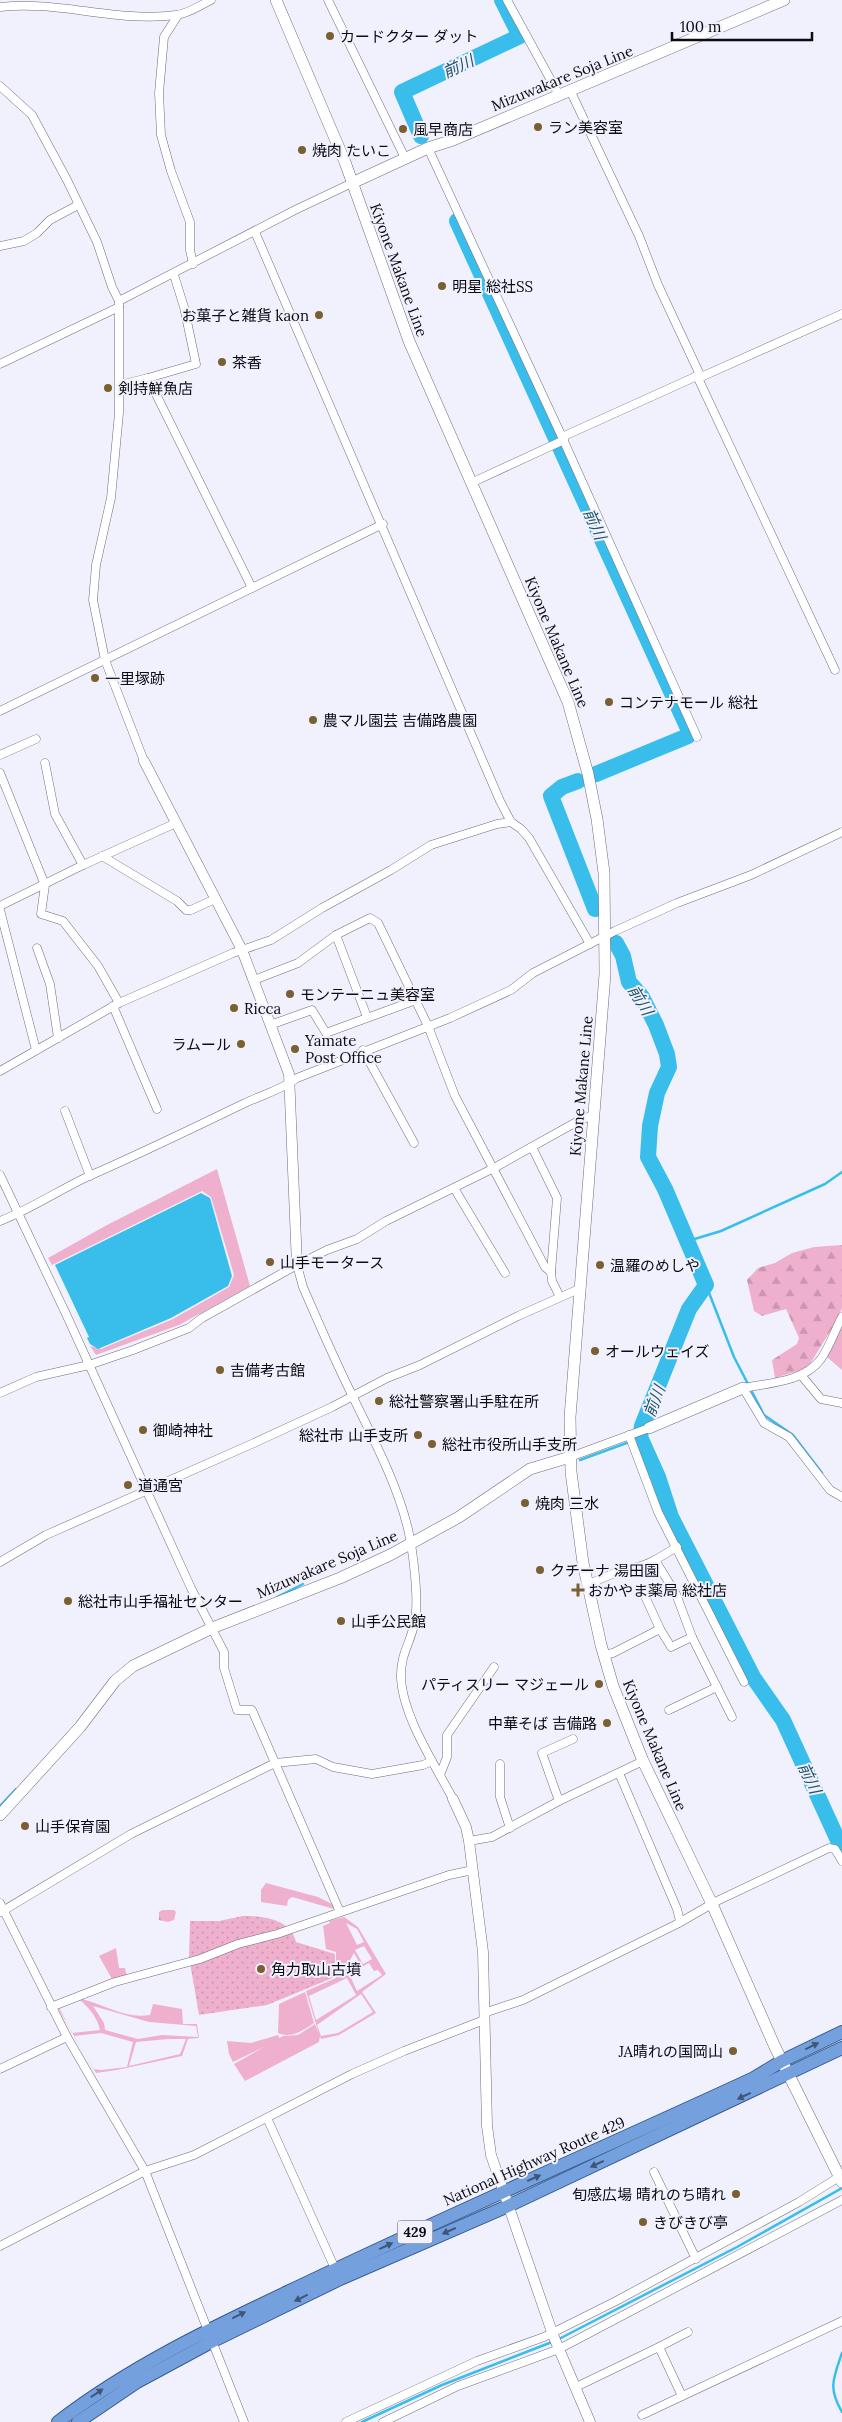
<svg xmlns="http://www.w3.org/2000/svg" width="842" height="2422" font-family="Lora,'Noto Sans JP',serif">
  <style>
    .grass { fill: #efb0ce; fill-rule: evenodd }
    .forest { fill: url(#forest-firs) }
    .park { fill: url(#park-dots) }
    .water { fill: #39beec }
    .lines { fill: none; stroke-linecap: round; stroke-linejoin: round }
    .stream { stroke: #39beec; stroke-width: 2.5 }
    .river { stroke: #39beec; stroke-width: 16 }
    .minor-casing { stroke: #6e6d7c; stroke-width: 9 }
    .tertiary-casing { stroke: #6e6d7c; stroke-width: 11 }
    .secondary-casing { stroke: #6e6d7c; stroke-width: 12 }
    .trunk-casing { stroke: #395c91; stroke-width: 14 }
    .minor { stroke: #fff; stroke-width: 8 }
    .tertiary { stroke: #fff; stroke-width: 10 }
    .secondary { stroke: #fff; stroke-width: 11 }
    .trunk { stroke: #74a0de; stroke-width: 12 }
    .oneway { fill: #405678 }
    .poi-dot { fill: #795f31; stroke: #f1f1fe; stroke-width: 2 }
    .labels { text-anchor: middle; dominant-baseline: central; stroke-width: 4; stroke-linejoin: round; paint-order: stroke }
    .shield { fill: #f1f1fe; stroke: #515058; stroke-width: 1 }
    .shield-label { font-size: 14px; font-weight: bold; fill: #0c0b11 }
    .poi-label { font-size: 15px; fill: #0c0b11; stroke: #f1f1fe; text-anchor: start }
    .street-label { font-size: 15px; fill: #0c0b11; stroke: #f1f1fe }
    .water-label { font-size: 16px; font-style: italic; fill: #215569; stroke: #f1f1fe }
  </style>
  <defs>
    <pattern id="forest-firs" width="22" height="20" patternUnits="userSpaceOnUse" patternTransform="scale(1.25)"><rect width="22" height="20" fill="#efb0ce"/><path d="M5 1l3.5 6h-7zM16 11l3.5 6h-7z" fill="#cc96b0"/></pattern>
    <pattern id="park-dots" width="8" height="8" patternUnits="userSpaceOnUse" patternTransform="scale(1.25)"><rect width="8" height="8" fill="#efb0ce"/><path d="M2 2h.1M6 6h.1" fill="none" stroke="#cc96b0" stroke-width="1.8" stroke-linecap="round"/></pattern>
  </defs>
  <rect width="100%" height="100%" fill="#f1f1fe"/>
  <g class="grass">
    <path d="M 217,1169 L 250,1286 L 179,1325 L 96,1355 L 90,1346 L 101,1349 L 173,1319 L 229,1287 L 234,1275 L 211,1197 L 202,1191 L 52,1265 L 48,1258 L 107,1225 Z"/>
    <path d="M 842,1324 L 842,1370 L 827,1357 Z"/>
    <path d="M 266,1883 L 318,1897 L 332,1904 L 334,1909 L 292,1897 L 288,1900 L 287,1906 L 261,1902 L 261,1890 Z"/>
    <path d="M 344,1917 L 358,1927 L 386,1974 L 362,1992 L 376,2013 L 339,2035 L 321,2039 L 320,2036 L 319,2042 L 245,2081 L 234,2064 L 283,2036 L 298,2035 L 315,2024 L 319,2034 L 306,1991 L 336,1978 L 336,1952 L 326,1949 L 323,1926 L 330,1923 L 329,1921 ZM 346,1923 L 357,1929 L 364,1942 L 357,1945 ZM 364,1946 L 372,1959 L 363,1964 L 355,1950 ZM 354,1953 L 362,1967 L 369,1963 L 374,1971 L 378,1970 L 382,1975 L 357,1991 L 346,1967 ZM 347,1978 L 356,1995 L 316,2020 L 309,1996 ZM 361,1994 L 373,2012 L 338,2033 L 321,2036 L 317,2025 Z"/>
    <path d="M 116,1948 L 119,1968 L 125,1968 L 127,1976 L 112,1979 L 99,1956 Z"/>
    <path d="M 305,1992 L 314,2023 C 304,2030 291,2039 278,2033 L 279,2004 Z"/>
    <path d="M 82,1999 C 105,2005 125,2019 150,2015 L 153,2004 L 182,2009 L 183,2024 L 197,2024 L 199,2038 L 188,2039 L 182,2056 L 117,2070 L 96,2073 L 58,2008 ZM 80,2000 C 90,2009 97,2017 100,2030 L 72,2033 L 59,2007 ZM 93,2006 L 149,2022 L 196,2026 L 198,2037 L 162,2035 L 138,2039 L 105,2030 L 104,2023 ZM 101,2033 L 133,2042 L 127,2067 L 101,2070 L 94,2069 L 74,2036 ZM 168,2039 L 186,2039 L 180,2054 L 129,2066 L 136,2042 Z"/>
    <path d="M 278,2035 L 280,2039 L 233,2062 L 229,2054 L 227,2041 L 251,2043 Z"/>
  </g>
  <g class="forest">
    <path d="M 842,1245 L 842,1308 L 837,1320 L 810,1364 L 801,1370 L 775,1378 L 772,1360 L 797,1344 L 799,1338 L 786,1309 L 762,1316 L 754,1311 L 747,1280 L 758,1268 L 775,1263 L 792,1253 L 814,1247 Z"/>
    <path d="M 162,1910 L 174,1910 L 176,1912 L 174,1920 L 168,1922 L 159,1920 L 159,1912 Z"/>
  </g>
  <path class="park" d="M 243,1916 C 263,1916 291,1919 296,1942 L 335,1954 L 335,1977 L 267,2005 L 199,2015 L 189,1957 L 190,1921 L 219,1921 Z"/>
  <path class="water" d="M 201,1193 L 210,1198 L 232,1276 L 228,1286 L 171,1318 L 98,1349 L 90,1344 L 87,1338 L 89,1337 L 55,1265 Z"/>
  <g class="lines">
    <g class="stream">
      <path d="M 688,1241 L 721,1231 L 825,1184 L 842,1172"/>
      <path d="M 706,1285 L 734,1357 L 764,1415 L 793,1435 L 822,1473"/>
      <path d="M 580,1460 L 635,1440 L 642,1440"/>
      <path d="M 277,1597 L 303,1584"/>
      <path d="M 0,1806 L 16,1789"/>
      <path d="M 557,2340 L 737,2247 L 842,2188"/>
      <path d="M 842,2353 C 833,2379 828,2388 842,2412"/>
      <path d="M 362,2422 L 442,2385 L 552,2342"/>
    </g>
    <g class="river">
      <path d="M 421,136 L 402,92 L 520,36 L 502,0"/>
      <path d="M 457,221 L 690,733 L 688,736 L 596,774"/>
      <path d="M 578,781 L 562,787 L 551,796 L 595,909"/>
      <path d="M 616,943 L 623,956 L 629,982 L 642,997 L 656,1025 L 667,1054 L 669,1067 L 657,1093 L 650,1126 L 648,1157 L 665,1189 L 706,1285 L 689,1309 L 642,1426 L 640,1437 L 658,1477 L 671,1517 L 753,1677 L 783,1720 L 842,1849"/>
    </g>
    <defs>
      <g id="minor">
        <path d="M 328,0 L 405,158"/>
        <path d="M 507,0 L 559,95"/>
        <path d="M 0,7 C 59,0 117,23 176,15 C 188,14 201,5 211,0"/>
        <path d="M 178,15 L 164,37 L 159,93 L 161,135 L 171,171 L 190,222 L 190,250 L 193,264"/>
        <path d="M 0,86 L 32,115 L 67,180 L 97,242 L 112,287 L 119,301 L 295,210 L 352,183"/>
        <path d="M 570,90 L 639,236 L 658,285 L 701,377"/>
        <path d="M 428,148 L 562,437 L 697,737"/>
        <path d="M 255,232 L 500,801 L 511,822 L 521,829 L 529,838 L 590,944"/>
        <path d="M 0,246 L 24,241 L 37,233 L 50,220 L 78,205"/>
        <path d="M 119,301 L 119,413 L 111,498 L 96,565 L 93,600 L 105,660 L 144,761"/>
        <path d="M 0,364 L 119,307"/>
        <path d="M 697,376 L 835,670"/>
        <path d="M 148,378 L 196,364 L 184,307 L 174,275"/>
        <path d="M 120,385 L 148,378 L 252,588"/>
        <path d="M 562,437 L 697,376 L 701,377 L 842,314"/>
        <path d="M 471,483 L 564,440"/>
        <path d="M 0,711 L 383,524"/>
        <path d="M 0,755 L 36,739"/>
        <path d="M 45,763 L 55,814 L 83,865"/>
        <path d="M 0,773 L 45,885 L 41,914 L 63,921 L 98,966 L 119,1003"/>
        <path d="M 102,856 L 177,901 L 186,910 L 191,910 L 215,899"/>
        <path d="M 0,906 L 83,865 L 176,823"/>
        <path d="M 0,910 L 36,1050"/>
        <path d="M 336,935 L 367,1017"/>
        <path d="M 37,948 L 50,984 L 58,1038"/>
        <path d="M 254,980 L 298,963 L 336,935 L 370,918 L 378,923 L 428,1026 L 455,1096 L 545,1267 L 551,1272 L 552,1281 L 560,1297"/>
        <path d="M 113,1006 L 157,1109"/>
        <path d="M 270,1025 L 312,1010 L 326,1033 L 416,1000"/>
        <path d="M 363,1050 L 414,1143"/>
        <path d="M 0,1071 L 119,1003 L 233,953 L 271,940 L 322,908 L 391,870 L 431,845 L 497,824 L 511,822"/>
        <path d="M 65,1111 L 90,1176"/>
        <path d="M 532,1147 L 557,1198 L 551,1272"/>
        <path d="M 0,1175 L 66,1314 L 191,1588 L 224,1652 L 224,1668 L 237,1710 L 252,1710 L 340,1912"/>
        <path d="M 454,1188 L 505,1273"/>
        <path d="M 0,1221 C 31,1209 59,1190 89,1176 C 142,1153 193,1128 245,1103 C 262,1095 281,1090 297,1078 L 450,1018 L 511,990 L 533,973 L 615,931 L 677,903 L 751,875 L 842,832"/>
        <path d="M 297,1265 L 303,1287 C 319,1324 335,1361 353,1397 C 373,1439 397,1483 408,1529 C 413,1551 419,1598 415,1620 C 412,1641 400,1653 401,1678 C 403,1717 435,1765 453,1799"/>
        <path d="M 842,1317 C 835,1330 830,1346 821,1359 C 804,1382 769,1383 743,1388 L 764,1423 L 789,1437 L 830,1490 L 842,1497"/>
        <path d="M 801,1375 L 821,1399 L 842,1403"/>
        <path d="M 0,1393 L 36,1377 L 89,1365 L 133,1350 L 189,1328 L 202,1318 L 297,1265 L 327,1250 L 357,1239 L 386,1221 L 494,1168 L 580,1120 L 594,1115"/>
        <path d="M 629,1435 L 658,1512 L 744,1682"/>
        <path d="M 570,1457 L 649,1428"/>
        <path d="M 655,1560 L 677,1547"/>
        <path d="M 0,1562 L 46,1535 L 254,1443 L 332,1407 L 387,1378 L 420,1365 L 518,1316 L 579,1289"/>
        <path d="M 587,1584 C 599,1581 609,1574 621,1571 C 635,1567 641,1568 655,1560 L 676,1594 L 692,1637 L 732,1717"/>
        <path d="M 644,1594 L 660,1629"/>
        <path d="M 604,1655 L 613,1653 L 660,1629 L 671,1647 L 692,1637"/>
        <path d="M 669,1710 L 717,1687"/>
        <path d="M 500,1764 L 500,1797 L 510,1828"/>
        <path d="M 619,1773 L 677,1909 L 680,1921"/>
        <path d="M 440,1775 L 447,1757 L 447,1735 L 494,1667"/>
        <path d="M 559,1801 L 542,1753 L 573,1739"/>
        <path d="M 469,1841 L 492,1837 L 559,1801 L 643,1761"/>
        <path d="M 0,1903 L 67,2037 L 145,2171 L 244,2422"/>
        <path d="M 1,1912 L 131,1834 L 275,1763 L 316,1759 L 333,1767 L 372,1774 L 423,1765 L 432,1761"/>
        <path d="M 51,2007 L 115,1982 L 200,1959 L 238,1944 L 277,1934 L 449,1875 L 473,1870"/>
        <path d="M 484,2013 L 523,2000 L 677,1924 L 717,1901 L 829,1848 L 835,1849 L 842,1861"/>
        <path d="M 0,2069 L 67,2037"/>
        <path d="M 267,2118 L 337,2273"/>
        <path d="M 654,2172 L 696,2259"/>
        <path d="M 0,2246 L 145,2171 L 194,2155 L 352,2074 L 404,2051 L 484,2020"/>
        <path d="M 659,2347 L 688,2332"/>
        <path d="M 576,2387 L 659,2347 L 682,2396"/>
        <path d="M 642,2415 L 842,2321"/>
        <path d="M 346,2422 L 477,2361 L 544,2337 L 618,2300 L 799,2202 L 839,2177"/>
        <path d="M 383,2422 L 458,2386 L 559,2349 L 842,2200"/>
      </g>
      <g id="tertiary">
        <path d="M 144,761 L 242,950 L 289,1074 L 297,1265"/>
        <path d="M 453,1799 L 466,1827 L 469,1841 L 483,1952 L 487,2126 L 491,2155 L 553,2335 L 590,2422"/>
      </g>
      <g id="secondary">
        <path d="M 276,0 L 345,162 L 409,341 L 568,702 L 588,774 L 597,819 L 604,873 L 605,974 L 570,1417 L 571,1472 L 583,1563 L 601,1645 L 613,1686 L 643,1761 L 712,1904 L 775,2047 L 842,2182"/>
        <path d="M 352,183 L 428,148 L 453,140 L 784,0"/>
        <path d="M 649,1428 L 743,1388"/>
        <path d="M 0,1815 L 80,1727 L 115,1681 L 133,1666 L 212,1628 L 340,1578 L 390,1555 L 459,1517 L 530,1469 L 570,1457"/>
      </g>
      <g id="trunk">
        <path d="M 58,2422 C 137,2361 227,2321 317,2278 C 462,2209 609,2145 754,2078 L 782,2061 L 842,2032"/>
        <path d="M 78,2422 L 137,2382 L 213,2341 L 340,2279 L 508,2206 L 842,2048"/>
      </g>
    </defs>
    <use href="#minor" class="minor-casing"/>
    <use href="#tertiary" class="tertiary-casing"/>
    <use href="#secondary" class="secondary-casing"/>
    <use href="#trunk" class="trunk-casing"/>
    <use href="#minor" class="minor"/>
    <use href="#tertiary" class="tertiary"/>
    <use href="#secondary" class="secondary"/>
    <use href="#trunk" class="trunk"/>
  </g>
  <defs><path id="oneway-solid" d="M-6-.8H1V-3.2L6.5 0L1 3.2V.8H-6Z" transform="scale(1.25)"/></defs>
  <g class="oneway">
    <use href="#oneway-solid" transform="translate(812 2046) rotate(-26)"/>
    <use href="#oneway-solid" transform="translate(744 2096) rotate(155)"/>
    <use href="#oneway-solid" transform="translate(597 2164) rotate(155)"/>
    <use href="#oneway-solid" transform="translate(534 2178) rotate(-24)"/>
    <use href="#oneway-solid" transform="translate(449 2231) rotate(156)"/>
    <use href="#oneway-solid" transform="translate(386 2246) rotate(-25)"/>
    <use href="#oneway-solid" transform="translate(301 2298) rotate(154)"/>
    <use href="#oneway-solid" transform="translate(239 2315) rotate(-26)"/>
    <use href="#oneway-solid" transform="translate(97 2393) rotate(-34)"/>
  </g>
  <g class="poi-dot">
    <circle cx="330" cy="36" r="5"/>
    <circle cx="538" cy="127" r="5"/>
    <circle cx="403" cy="129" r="5"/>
    <circle cx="302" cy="150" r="5"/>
    <circle cx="442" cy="286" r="5"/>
    <circle cx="319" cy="315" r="5"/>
    <circle cx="222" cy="362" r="5"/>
    <circle cx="108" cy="388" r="5"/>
    <circle cx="95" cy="678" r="5"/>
    <circle cx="609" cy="702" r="5"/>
    <circle cx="313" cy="720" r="5"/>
    <circle cx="290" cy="994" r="5"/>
    <circle cx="234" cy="1008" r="5"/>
    <circle cx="241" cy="1044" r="5"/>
    <circle cx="295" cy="1049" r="5"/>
    <circle cx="270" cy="1262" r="5"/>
    <circle cx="600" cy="1265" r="5"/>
    <circle cx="595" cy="1351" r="5"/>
    <circle cx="220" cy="1370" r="5"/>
    <circle cx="379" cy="1401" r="5"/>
    <circle cx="143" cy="1430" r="5"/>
    <circle cx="418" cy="1435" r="5"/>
    <circle cx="432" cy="1444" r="5"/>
    <circle cx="128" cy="1485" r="5"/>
    <circle cx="525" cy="1503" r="5"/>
    <circle cx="540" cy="1570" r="5"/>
    <path d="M575.5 1582.5h5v5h5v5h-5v5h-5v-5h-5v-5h5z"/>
    <circle cx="68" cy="1601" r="5"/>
    <circle cx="341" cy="1621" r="5"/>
    <circle cx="599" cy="1684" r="5"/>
    <circle cx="607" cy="1723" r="5"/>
    <circle cx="25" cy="1826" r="5"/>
    <circle cx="261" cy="1969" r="5"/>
    <circle cx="733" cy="2051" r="5"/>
    <circle cx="736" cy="2194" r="5"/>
    <circle cx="643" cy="2222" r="5"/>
  </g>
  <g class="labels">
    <rect class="shield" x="397.5" y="2220.5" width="35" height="23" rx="4"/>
    <g class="shield-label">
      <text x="415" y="2232">429</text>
    </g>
    <g class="poi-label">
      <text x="340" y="36">カードクター ダット</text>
      <text x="548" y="127">ラン美容室</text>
      <text x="413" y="129">風早商店</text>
      <text x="312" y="150">焼肉 たいこ</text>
      <text x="452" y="286">明星 総社SS</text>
      <text x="309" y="315" text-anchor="end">お菓子と雑貨 kaon</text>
      <text x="232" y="362">茶香</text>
      <text x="118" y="388">剣持鮮魚店</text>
      <text x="105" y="678">一里塚跡</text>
      <text x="619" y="702">コンテナモール 総社</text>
      <text x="323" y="720">農マル園芸 吉備路農園</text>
      <text x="300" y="994">モンテーニュ美容室</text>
      <text x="244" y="1008">Ricca</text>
      <text x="305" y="1040">Yamate<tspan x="305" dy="17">Post Office</tspan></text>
      <text x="231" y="1044" text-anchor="end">ラムール</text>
      <text x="280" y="1262">山手モータース</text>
      <text x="610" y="1265">温羅のめしや</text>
      <text x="605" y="1351">オールウェイズ</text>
      <text x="230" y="1370">吉備考古館</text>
      <text x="389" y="1401">総社警察署山手駐在所</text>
      <text x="153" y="1430">御崎神社</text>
      <text x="408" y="1435" text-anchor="end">総社市 山手支所</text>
      <text x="442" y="1444">総社市役所山手支所</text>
      <text x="138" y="1485">道通宮</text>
      <text x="535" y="1503">焼肉 三水</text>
      <text x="550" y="1570">クチーナ 湯田園</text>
      <text x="588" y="1590">おかやま薬局 総社店</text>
      <text x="78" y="1601">総社市山手福祉センター</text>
      <text x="351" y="1621">山手公民館</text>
      <text x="589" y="1684" text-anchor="end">パティスリー マジェール</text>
      <text x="597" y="1723" text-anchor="end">中華そば 吉備路</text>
      <text x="35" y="1826">山手保育園</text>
      <text x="271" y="1969">角力取山古墳</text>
      <text x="723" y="2051" text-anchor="end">JA晴れの国岡山</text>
      <text x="726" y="2194" text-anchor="end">旬感広場 晴れのち晴れ</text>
      <text x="653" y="2222">きびきび亭</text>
    </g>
    <g class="street-label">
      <text transform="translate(562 78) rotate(-22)">Mizuwakare Soja Line</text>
      <text transform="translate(399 270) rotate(70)">Kiyone Makane Line</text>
      <text transform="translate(557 642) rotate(67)">Kiyone Makane Line</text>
      <text transform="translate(581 1086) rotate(-85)">Kiyone Makane Line</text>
      <text transform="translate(327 1564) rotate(-23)">Mizuwakare Soja Line</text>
      <text transform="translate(655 1745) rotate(67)">Kiyone Makane Line</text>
      <text transform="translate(534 2161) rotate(-24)">National Highway Route 429</text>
    </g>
    <g class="water-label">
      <text transform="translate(458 66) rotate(-25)">前川</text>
      <text transform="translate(595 524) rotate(66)">前川</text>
      <text transform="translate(641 1000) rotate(59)">前川</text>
      <text transform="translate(654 1401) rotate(-69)">前川</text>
      <text transform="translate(810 1778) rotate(65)">前川</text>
    </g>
  </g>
  <path d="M672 32v8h140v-8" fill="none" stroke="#0c0b11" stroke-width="2.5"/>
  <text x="680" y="32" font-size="15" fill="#0c0b11" stroke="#f1f1fe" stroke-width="4" paint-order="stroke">100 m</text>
</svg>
